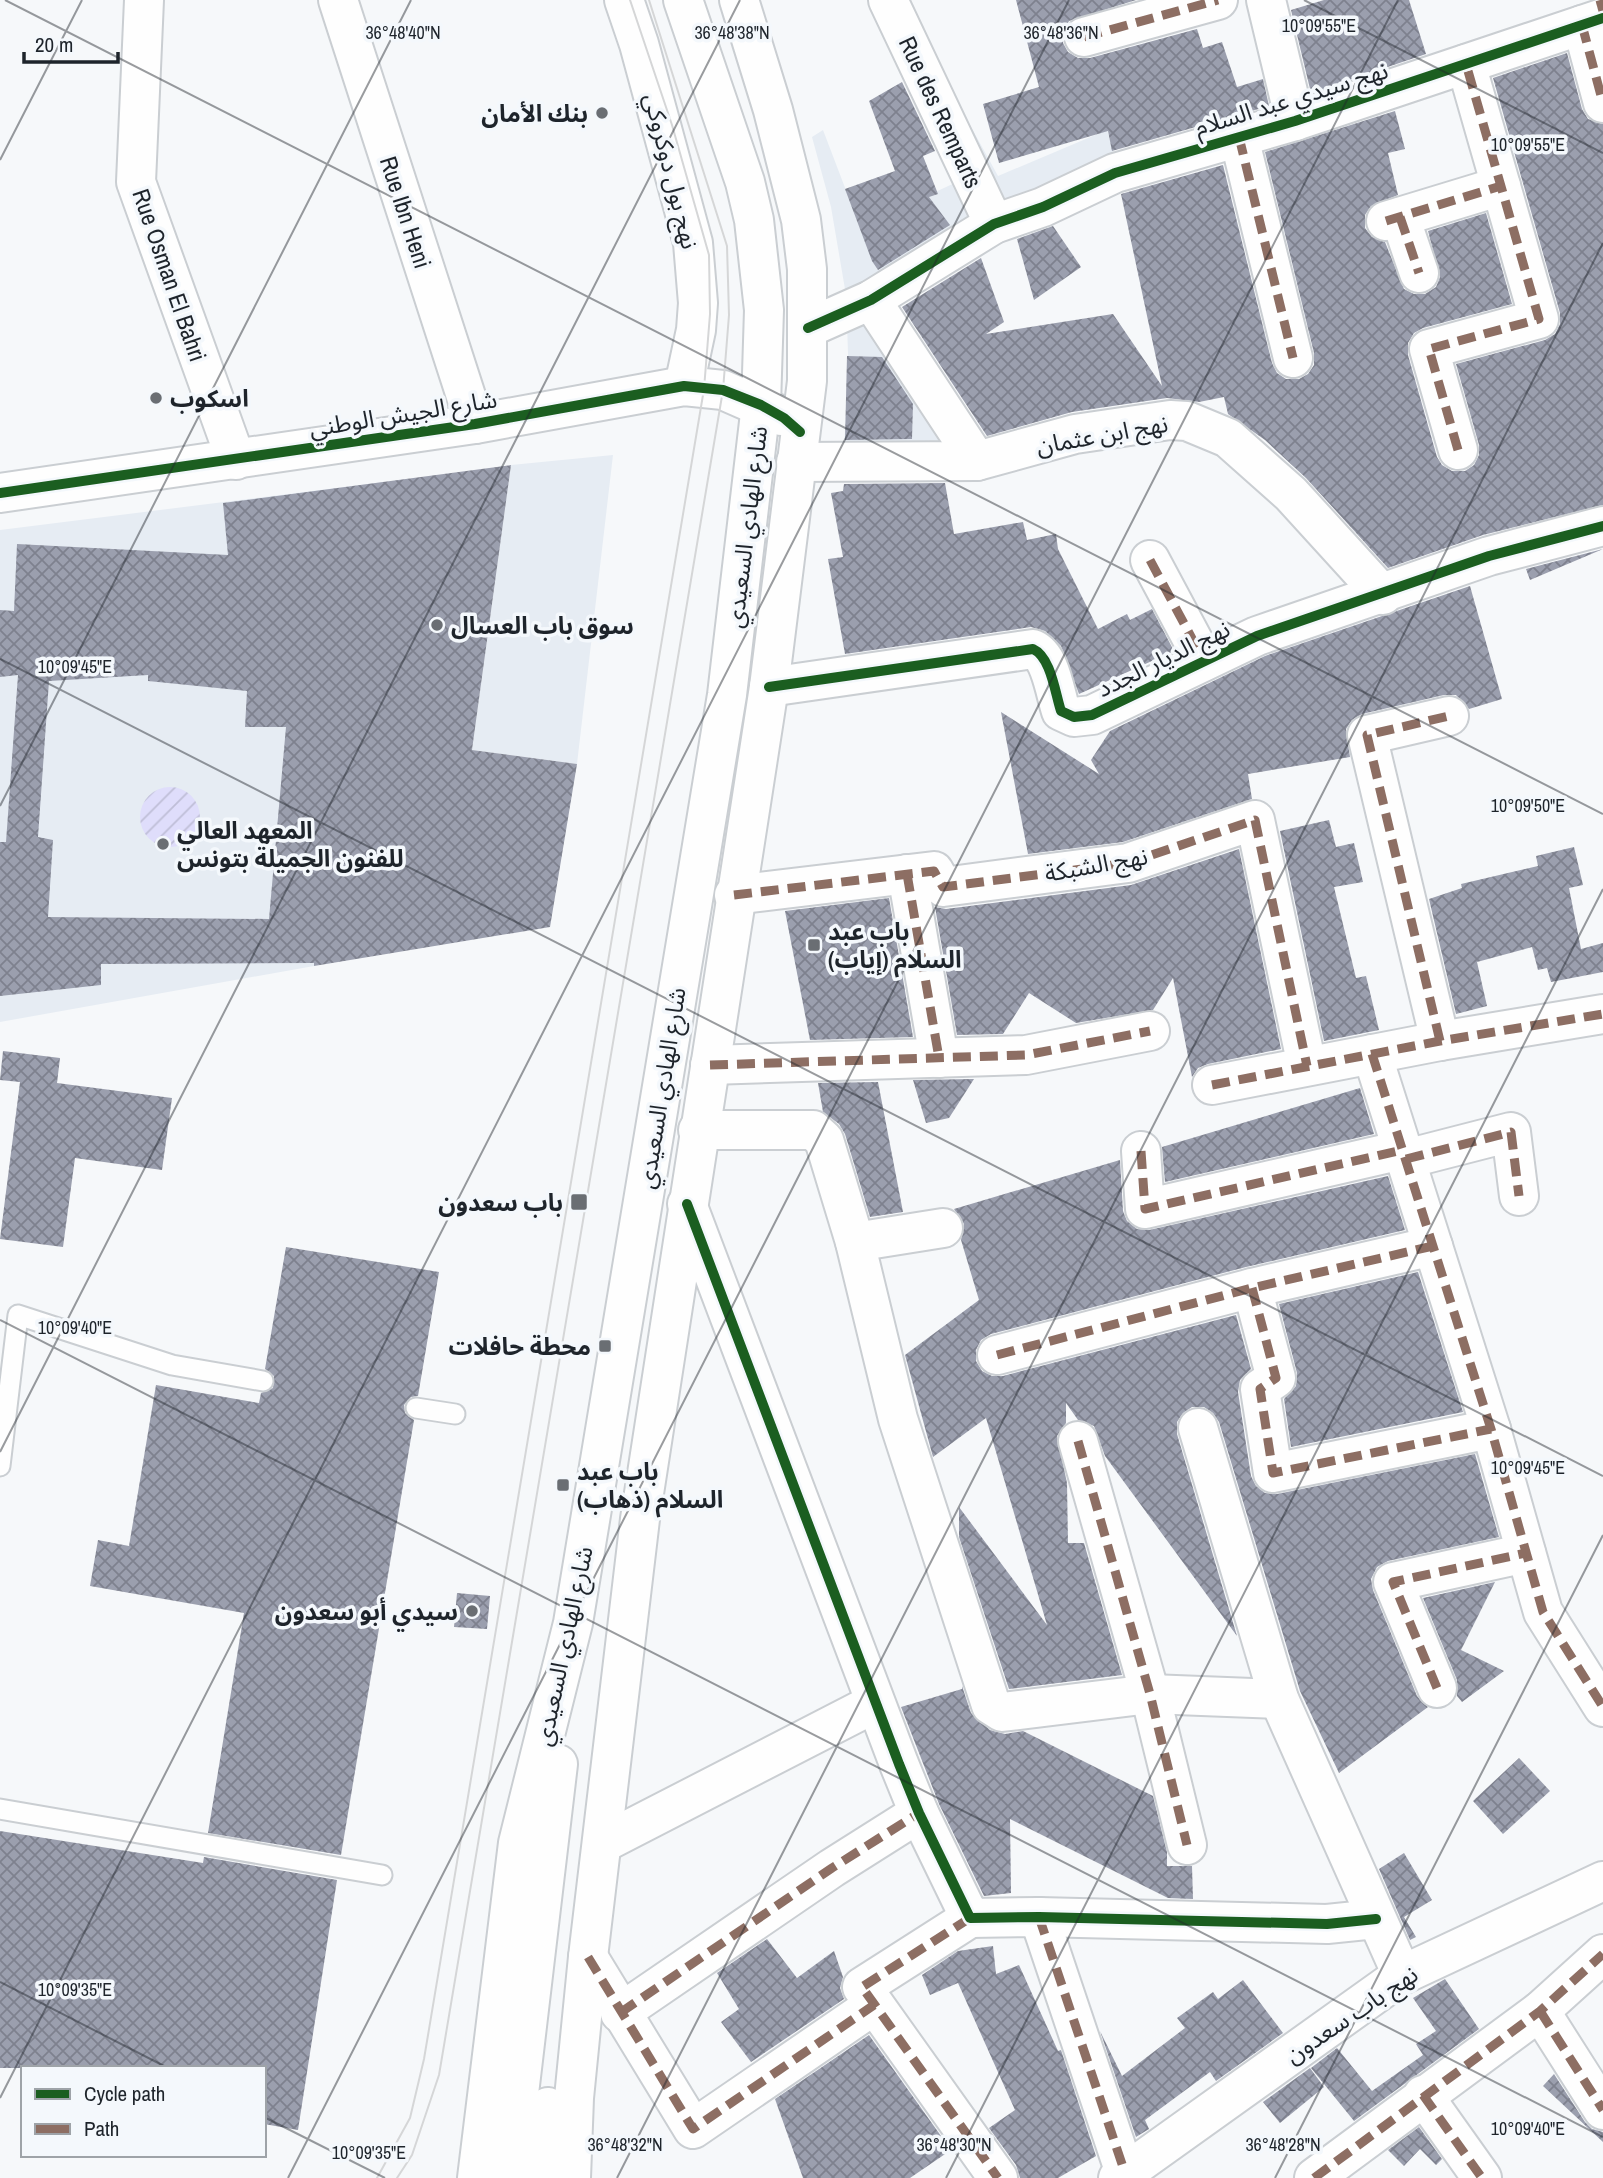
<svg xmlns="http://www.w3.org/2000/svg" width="1603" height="2178" font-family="'Archivo Narrow','Noto Sans Arabic',sans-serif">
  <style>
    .built { fill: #e6ecf3 }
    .garden { fill: url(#garden-furrows) }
    .building { fill: url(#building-cross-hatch); fill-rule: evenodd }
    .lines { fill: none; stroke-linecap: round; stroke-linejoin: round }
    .lane-casing { stroke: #caced2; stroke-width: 23 }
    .street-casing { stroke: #caced2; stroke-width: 42 }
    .secondary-casing { stroke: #caced2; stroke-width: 42 }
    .lane { stroke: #fefefe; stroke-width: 19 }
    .street { stroke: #fefefe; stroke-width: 38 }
    .secondary { stroke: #fefefe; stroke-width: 38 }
    .tram { stroke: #d5d6d7; stroke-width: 2 }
    .quiet { stroke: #8d6e63; stroke-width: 9; stroke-dasharray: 18 9; stroke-linecap: butt }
    .cycleway-casing { stroke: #f4f8fc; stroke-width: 15 }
    .cycleway { stroke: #1b5e20; stroke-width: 10 }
    .ticks { fill: none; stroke: #1e242b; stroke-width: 2; stroke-opacity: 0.45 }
    .poi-dot { fill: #6a6e73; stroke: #f4f8fc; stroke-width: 2.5 }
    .labels { text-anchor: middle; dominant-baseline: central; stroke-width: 7; stroke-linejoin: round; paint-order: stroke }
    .street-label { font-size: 24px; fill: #1e242b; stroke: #f4f8fc }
    .poi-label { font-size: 24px; font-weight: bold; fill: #1e242b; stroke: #f4f8fc; text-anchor: start }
    .ticks-label { font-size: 18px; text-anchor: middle; fill: #1e242b; stroke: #f4f8fc; stroke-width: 7; stroke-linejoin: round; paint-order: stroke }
  </style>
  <defs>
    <pattern id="garden-furrows" width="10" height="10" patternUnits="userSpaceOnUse" patternTransform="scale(1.75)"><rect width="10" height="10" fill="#dfddfb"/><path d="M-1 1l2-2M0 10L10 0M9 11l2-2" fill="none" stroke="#bfbed7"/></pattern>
    <pattern id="building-cross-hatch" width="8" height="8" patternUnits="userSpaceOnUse" patternTransform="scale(1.75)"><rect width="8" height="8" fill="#9b9fae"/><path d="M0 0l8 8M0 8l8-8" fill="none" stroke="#7e818e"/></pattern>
  </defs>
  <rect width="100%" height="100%" fill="#f6f8fa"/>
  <g class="built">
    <path d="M 907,10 L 998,176 L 1107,130 L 1123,182 L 1004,237 L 903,299 L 892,317 L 966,452 L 842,469 L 849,382 L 846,295 L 831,207 L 812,137 L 823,130 L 860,227 L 959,181 Z"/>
    <path d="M 613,455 L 577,764 L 472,750 L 511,465 Z"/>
    <path d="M 384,482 L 336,722 L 314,966 L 0,1022 L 0,530 Z"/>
  </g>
  <circle class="garden" cx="170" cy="817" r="30"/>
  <g class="building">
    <path d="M 1016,0 L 1136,0 L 1069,21 L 1063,32 L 1063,43 L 1068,52 L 1078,58 L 1090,58 L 1197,29 L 1203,48 L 1222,42 L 1237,87 L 1263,79 L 1269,106 L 1112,151 L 1108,131 L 999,163 L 983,104 L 1039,87 Z"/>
    <path d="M 1324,0 L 1409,0 L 1426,54 L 1311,93 L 1291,10 Z"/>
    <path d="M 1567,53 L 1582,109 L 1588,119 L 1603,124 L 1603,505 L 1483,535 L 1388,568 L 1306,478 L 1265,440 L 1228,414 L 1224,397 L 1199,402 L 1167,398 L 1072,412 L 987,436 L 902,307 L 981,258 L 1004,322 L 986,334 L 1113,314 L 1162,386 L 1121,194 L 1223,165 L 1272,363 L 1277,373 L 1286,379 L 1299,379 L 1308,374 L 1314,365 L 1314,353 L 1265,152 L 1395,111 L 1405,149 L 1388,153 L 1398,195 L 1371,206 L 1365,215 L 1365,228 L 1372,237 L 1385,242 L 1404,289 L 1414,294 L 1425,294 L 1436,287 L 1440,277 L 1428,231 L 1486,213 L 1512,304 L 1423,328 L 1414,333 L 1408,343 L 1408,355 L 1437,457 L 1442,465 L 1452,471 L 1465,471 L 1474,465 L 1479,455 L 1479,445 L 1456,364 L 1545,340 L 1555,334 L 1560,324 L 1560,313 L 1493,78 Z"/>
    <path d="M 902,82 L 935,151 L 923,156 L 938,194 L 929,197 L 950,225 L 878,270 L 872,261 L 845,189 L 895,171 L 869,101 Z"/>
    <path d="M 1053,226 L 1081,267 L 1034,300 L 1017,239 Z"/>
    <path d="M 847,356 L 882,357 L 913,404 L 912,439 L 845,440 Z"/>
    <path d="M 511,465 L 472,750 L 577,764 L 550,927 L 314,966 L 314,963 L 101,964 L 101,985 L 0,996 L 0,842 L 6,842 L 18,675 L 0,677 L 0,610 L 14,611 L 17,544 L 228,555 L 223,503 ZM 148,675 L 148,681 L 247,691 L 245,727 L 286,727 L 269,919 L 48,917 L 53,840 L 38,837 L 49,681 Z"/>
    <path d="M 945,483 L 954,534 L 1023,522 L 1027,540 L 1056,534 L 1058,549 L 1098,629 L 1127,614 L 1130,620 L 1152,609 L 1174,651 L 1079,694 L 1061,646 L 1045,631 L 1031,627 L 845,654 L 828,559 L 843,557 L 831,493 L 843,491 L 844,484 Z"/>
    <path d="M 1603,549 L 1530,580 L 1526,569 Z"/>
    <path d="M 1470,586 L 1502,699 L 1469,709 L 1456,695 L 1444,695 L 1362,714 L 1352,720 L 1346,729 L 1350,757 L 1248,774 L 1252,799 L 1123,842 L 1028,854 L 1001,712 L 1099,774 L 1091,760 L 1110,731 L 1265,656 Z"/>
    <path d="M 1329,820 L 1336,847 L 1354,843 L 1363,882 L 1334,887 L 1356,978 L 1366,976 L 1379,1030 L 1324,1041 L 1280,831 Z"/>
    <path d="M 1574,847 L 1583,885 L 1569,888 L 1581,949 L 1603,943 L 1603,972 L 1551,982 L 1547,968 L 1538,970 L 1532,947 L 1477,962 L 1487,1006 L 1456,1014 L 1429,899 L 1462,888 L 1461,884 L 1538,866 L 1536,856 Z"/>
    <path d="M 1239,849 L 1281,1049 L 1208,1064 L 1198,1068 L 1192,1077 L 1173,978 L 1153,1010 L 1076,1023 L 1029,993 L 1003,1034 L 957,1035 L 935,907 L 946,909 L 1131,885 Z"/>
    <path d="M 889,898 L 913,1037 L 810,1040 L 785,911 Z"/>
    <path d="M 3,1051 L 60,1058 L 57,1083 L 172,1098 L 162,1170 L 75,1158 L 63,1247 L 0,1239 L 20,1082 L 0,1080 Z"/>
    <path d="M 974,1079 L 949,1118 L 926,1123 L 913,1080 Z"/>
    <path d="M 878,1082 L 903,1212 L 870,1217 L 845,1134 L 839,1124 L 823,1112 L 818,1083 Z"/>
    <path d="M 1360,1088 L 1374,1134 L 1165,1182 L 1162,1147 Z"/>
    <path d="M 1120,1160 L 1123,1211 L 1127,1221 L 1137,1229 L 1149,1230 L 1388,1176 L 1405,1230 L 1246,1267 L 991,1334 L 981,1340 L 976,1350 L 976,1361 L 982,1371 L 992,1376 L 1003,1376 L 1236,1315 L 1251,1369 L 1240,1380 L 1238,1392 L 1251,1476 L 1256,1486 L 1265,1493 L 1277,1494 L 1475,1454 L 1499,1537 L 1388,1561 L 1377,1567 L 1371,1579 L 1373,1590 L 1417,1696 L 1428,1707 L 1339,1773 L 1300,1691 L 1219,1422 L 1213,1413 L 1204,1407 L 1192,1407 L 1183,1413 L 1177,1422 L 1177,1434 L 1237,1636 L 1105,1456 L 1094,1426 L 1078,1420 L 1066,1403 L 1066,1423 L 1057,1436 L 1067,1483 L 1068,1543 L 1084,1543 L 1122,1675 L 1009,1689 L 959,1537 L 959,1507 L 1047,1625 L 986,1418 L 933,1457 L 905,1355 L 979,1300 L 961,1240 L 964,1224 L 954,1209 Z"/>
    <path d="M 286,1247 L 439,1272 L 418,1396 L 411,1397 L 404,1405 L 405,1413 L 414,1420 L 341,1855 L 208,1833 L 244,1613 L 90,1586 L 98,1540 L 129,1546 L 156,1385 L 259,1403 L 261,1393 L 273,1388 L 274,1376 L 265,1369 Z"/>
    <path d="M 1418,1272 L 1463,1412 L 1291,1447 L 1284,1399 L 1296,1386 L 1297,1373 L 1279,1304 Z"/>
    <path d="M 1495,1582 L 1461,1650 L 1504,1671 L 1462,1702 L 1457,1696 L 1457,1680 L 1423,1598 Z"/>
    <path d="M 457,1593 L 490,1596 L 487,1629 L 454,1627 Z"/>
    <path d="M 962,1686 L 971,1713 L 990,1730 L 1005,1734 L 1023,1731 L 1153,1796 L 1167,1852 L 1167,1866 L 1192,1866 L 1193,1899 L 1168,1898 L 1010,1819 L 1011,1893 L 984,1896 L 939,1804 L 901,1707 L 962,1689 Z"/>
    <path d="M 1519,1758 L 1550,1791 L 1503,1834 L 1473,1801 Z"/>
    <path d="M 0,1831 L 203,1863 L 204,1857 L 337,1880 L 298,2130 L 264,2124 L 264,2068 L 0,2068 Z"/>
    <path d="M 1404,1853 L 1432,1900 L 1404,1917 L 1416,1937 L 1410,1940 L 1379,1869 Z"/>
    <path d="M 767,1939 L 797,1978 L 834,1951 L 843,1977 L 840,1988 L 844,1999 L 751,2062 L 721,2022 L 739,2009 L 717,1973 Z"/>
    <path d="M 993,1946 L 996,1974 L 1019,1965 L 1058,2051 L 1061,2050 L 1096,2156 L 1058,2178 L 1020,2178 L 1016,2165 L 989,2128 L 1015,2110 L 958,1983 L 930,1995 L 922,1975 L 958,1951 Z"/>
    <path d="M 1445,1979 L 1479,2029 L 1354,2121 L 1311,2068 L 1337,2048 L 1372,2091 L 1423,2055 L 1416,2044 L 1436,2031 L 1413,1998 Z"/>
    <path d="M 1243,1980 L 1283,2033 L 1216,2081 L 1210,2072 L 1145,2120 L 1149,2129 L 1136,2137 L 1100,2031 L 1122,2076 L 1185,2028 L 1177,2018 L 1213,1992 L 1218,1999 Z"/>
    <path d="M 869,2035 L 951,2150 L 910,2178 L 803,2178 L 775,2099 Z"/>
    <path d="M 1310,2068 L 1324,2087 L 1280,2123 L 1263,2102 Z"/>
    <path d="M 1554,2074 L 1585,2122 L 1592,2129 L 1603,2132 L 1603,2142 L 1543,2086 Z"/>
    <path d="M 1419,2127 L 1442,2159 L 1436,2165 L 1420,2149 L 1404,2166 L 1388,2150 Z"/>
  </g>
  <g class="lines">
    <defs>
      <g id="lane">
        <path d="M 416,1408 L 455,1414"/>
        <path d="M 0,1466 L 18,1315 L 172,1365 L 263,1381"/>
        <path d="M 0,1809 L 382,1875"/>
      </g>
      <g id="street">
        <path d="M 144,0 L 136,182 L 236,460"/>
        <path d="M 338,0 L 475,424"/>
        <path d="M 624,0 L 639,44 L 693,243 L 698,303 L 696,330 L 684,386"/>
        <path d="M 888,0 L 994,224"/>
        <path d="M 1266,0 L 1295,121"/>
        <path d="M 1582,25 L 1603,103"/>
        <path d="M 1084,37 L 1218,0"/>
        <path d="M 1239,137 L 1293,358"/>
        <path d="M 1400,217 L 1419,273"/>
        <path d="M 1386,221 L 1501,186"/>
        <path d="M 871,300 L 977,461"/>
        <path d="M 808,328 L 871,300 L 994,224 L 1043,207 L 1115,173 L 1295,121 L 1603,18"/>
        <path d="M 1458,450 L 1429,349 L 1539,319 L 1466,64"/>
        <path d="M 796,462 L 977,461 L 1075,434 L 1170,420 L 1187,421 L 1228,438 L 1291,494 L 1383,595"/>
        <path d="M 1150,560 L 1204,661"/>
        <path d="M 769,687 L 1033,649 C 1051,657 1055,693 1061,711 L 1074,717 L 1092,715 L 1257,636 L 1489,556 L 1603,526"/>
        <path d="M 907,874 L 939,1058"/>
        <path d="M 734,895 L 934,871 L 943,887 L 1128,863 L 1255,820 L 1307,1066"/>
        <path d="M 1440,1041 L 1367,735 L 1449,716"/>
        <path d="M 1372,1054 L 1491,1429 L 1543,1612 L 1603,1707"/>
        <path d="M 710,1065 L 1026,1055 L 1150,1031"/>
        <path d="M 1212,1085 L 1440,1041 L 1603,1014"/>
        <path d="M 698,1130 L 813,1130 L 824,1140 L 855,1242 L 898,1419 L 991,1705 L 1002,1712 L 1150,1694 L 1279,1699"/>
        <path d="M 1141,1151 L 1145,1209 L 1402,1150"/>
        <path d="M 1406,1159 L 1511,1132 L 1519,1196"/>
        <path d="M 687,1204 L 899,1764 L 919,1813 L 970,1918 L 1039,1917 L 1327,1924 L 1376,1919"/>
        <path d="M 855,1242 L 943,1228"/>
        <path d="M 1252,1288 L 1276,1378 L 1260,1389 L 1273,1473 L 1491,1429"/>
        <path d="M 997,1355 L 1252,1288 L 1433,1246"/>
        <path d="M 1198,1428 L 1279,1699 L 1402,1975"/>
        <path d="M 1078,1441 L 1150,1694 L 1187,1845"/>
        <path d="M 1437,1688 L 1393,1582 L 1526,1553"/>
        <path d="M 603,1843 L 875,1703"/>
        <path d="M 1039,1917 L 1125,2173"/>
        <path d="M 970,1918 L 862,1987 L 998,2178"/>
        <path d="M 588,1957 L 693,2129 L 874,2005"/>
        <path d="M 1540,2011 L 1603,2110"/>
        <path d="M 620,2013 L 832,1868 L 919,1813"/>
        <path d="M 1423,2095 L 1482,2178"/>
        <path d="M 1314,2178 L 1540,2011 L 1603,1954"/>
      </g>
      <g id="secondary">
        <path d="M 0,493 L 475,424 L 684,386 L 723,390 L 782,416"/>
        <path d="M 477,2178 L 518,1843 L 573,1623 L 727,695 L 761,405 L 764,310 L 754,220 L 745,182 L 683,0"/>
        <path d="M 509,2178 L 558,1764"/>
        <path d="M 544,2178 L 548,2107"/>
        <path d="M 571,2178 L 574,2098 L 588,1957 L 640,1519 L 769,687 L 807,381 L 807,269 L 801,220 L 773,110 L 739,0"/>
        <path d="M 1118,2178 L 1402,1975 L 1603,1881"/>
      </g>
    </defs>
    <use href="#lane" class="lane-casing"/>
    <use href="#street" class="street-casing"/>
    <use href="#secondary" class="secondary-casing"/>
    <use href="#lane" class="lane"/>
    <use href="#street" class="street"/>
    <use href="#secondary" class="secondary"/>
    <g class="tram">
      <path d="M 377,2178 L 410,2118 L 424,2059 L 704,389 L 710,314 L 709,255 L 672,125 L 630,0"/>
      <path d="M 397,2178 L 412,2155 L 439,2075 L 723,390 L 729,315 L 727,246 L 649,0"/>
    </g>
    <g class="quiet">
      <path d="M 1600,0 L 1603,11"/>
      <path d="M 1582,25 L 1603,103"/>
      <path d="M 1084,37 L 1218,0"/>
      <path d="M 1239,137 L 1293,358"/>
      <path d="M 1400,217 L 1419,273"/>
      <path d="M 1386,221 L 1501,186"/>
      <path d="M 1458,450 L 1429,349 L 1539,319 L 1466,64"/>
      <path d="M 1150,560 L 1204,661"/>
      <path d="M 907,874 L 939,1058"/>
      <path d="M 734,895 L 934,871 L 943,887 L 1128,863 L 1255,820 L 1307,1066"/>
      <path d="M 1440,1041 L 1367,735 L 1449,716"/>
      <path d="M 1372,1054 L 1491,1429 L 1543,1612 L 1603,1707"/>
      <path d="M 710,1065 L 1026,1055 L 1150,1031"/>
      <path d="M 1212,1085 L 1440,1041 L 1603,1014"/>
      <path d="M 1141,1151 L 1145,1209 L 1402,1150"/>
      <path d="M 1406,1159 L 1511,1132 L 1519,1196"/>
      <path d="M 1252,1288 L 1276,1378 L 1260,1389 L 1273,1473 L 1491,1429"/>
      <path d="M 997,1355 L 1252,1288 L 1433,1246"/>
      <path d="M 1078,1441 L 1150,1694 L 1187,1845"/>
      <path d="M 1437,1688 L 1393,1582 L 1526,1553"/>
      <path d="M 1039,1917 L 1125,2173"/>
      <path d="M 970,1918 L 862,1987 L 998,2178"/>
      <path d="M 588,1957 L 693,2129 L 874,2005"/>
      <path d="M 1540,2011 L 1603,2110"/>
      <path d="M 620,2013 L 832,1868 L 919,1813"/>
      <path d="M 1423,2095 L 1482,2178"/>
      <path d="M 1314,2178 L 1540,2011 L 1603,1954"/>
    </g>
    <defs>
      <g id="cycleway">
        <path d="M 808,328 L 871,300 L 994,224 L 1043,207 L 1115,173 L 1295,121 L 1603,18"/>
        <path d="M 0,493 L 475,424 L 684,386 L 723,390 L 761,405 L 784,418 L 800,432"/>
        <path d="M 769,687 L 1033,649 C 1051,657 1055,693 1061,711 L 1074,717 L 1092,715 L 1257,636 L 1489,556 L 1603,526"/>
        <path d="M 687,1204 L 899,1764 L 919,1813 L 970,1918 L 1039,1917 L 1327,1924 L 1376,1919"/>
      </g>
    </defs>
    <use href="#cycleway" class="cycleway-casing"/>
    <use href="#cycleway" class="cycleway"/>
  </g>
  <path class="ticks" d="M 5,0 L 1603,814M 1304,0 L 1603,153M 0,160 L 82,0M 0,659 L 1603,1476M 0,806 L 411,0M 0,1320 L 1603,2137M 0,1452 L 740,0M 0,1982 L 168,2068M 0,2098 L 1069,0M 264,2117 L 385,2178M 288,2178 L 1398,0M 617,2178 L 1603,243M 946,2178 L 1603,889M 1275,2178 L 1603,1535"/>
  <g class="poi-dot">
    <circle cx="602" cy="113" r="7"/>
    <circle cx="156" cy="398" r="7"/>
    <circle cx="437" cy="625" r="7"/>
    <circle cx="163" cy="844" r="7"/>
    <rect x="807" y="938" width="14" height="14" rx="3.5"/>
    <rect x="570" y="1193" width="18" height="18" rx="3.5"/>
    <rect x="598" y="1339" width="14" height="14" rx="3.5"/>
    <rect x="556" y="1478" width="14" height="14" rx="3.5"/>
    <circle cx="472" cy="1611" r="7"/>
  </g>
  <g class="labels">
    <g class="street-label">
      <text transform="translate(1291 98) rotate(-17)">نهج سيدي عبد السلام</text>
      <text transform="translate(941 112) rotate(65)">Rue des Remparts</text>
      <text transform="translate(672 171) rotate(76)">نهج بول دوكروكي</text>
      <text transform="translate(406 212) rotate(72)">Rue Ibn Heni</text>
      <text transform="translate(170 275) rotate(71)">Rue Osman El Bahri</text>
      <text transform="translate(403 413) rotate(-9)">شارع الجيش الوطني</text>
      <text transform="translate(1102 434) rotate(-10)">نهج ابن عثمان</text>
      <text transform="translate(746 527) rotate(-83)">شارع الهادي السعيدي</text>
      <text transform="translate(1163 658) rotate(-26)">نهج الديار الجدد</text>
      <text transform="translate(1096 864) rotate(-10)">نهج الشبكة</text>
      <text transform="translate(661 1088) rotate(-81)">شارع الهادي السعيدي</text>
      <text transform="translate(563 1646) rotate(-78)">شارع الهادي السعيدي</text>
      <text transform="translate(1351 2014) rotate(-34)">نهج باب سعدون</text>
    </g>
    <g class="poi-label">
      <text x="588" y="113" text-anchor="end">بنك الأمان</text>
      <text x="170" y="398">اسكوب</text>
      <text x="451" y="625">سوق باب العسال</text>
      <text x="177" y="830">المعهد العالي<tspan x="177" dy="28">للفنون الجميلة بتونس</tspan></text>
      <text x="828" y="931">باب عبد<tspan x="828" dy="28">السلام (إياب)</tspan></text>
      <text x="563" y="1202" text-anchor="end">باب سعدون</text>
      <text x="591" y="1346" text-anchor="end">محطة حافلات</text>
      <text x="577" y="1471">باب عبد<tspan x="577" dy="28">السلام (ذهاب)</tspan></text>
      <text x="458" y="1611" text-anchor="end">سيدي أبو سعدون</text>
    </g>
  </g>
  <g class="ticks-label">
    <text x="1319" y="32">10°09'55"E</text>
    <text x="403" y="39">36°48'40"N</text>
    <text x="732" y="39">36°48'38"N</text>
    <text x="1061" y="39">36°48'36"N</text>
    <text x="1528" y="151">10°09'55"E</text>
    <text x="75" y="673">10°09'45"E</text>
    <text x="1528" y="812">10°09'50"E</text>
    <text x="75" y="1334">10°09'40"E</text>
    <text x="1528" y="1474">10°09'45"E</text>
    <text x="75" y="1996">10°09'35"E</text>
    <text x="1528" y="2135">10°09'40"E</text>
    <text x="625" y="2151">36°48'32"N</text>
    <text x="954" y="2151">36°48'30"N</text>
    <text x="1283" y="2151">36°48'28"N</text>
    <text x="369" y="2159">10°09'35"E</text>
  </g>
  <rect x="21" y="2066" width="245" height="91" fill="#f4f8fc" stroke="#9ea3a8" stroke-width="2"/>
  <rect x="35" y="2089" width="35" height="10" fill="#1b5e20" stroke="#9ea3a8" stroke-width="2"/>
  <text x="84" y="2101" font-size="21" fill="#1e242b">Cycle path</text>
  <rect x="35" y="2124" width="35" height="10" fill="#8d6e63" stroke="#9ea3a8" stroke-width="2"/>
  <text x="84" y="2136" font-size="21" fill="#1e242b">Path</text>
  <path d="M24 52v10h94v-10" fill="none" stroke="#1e242b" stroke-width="3.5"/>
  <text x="35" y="52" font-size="21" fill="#1e242b" stroke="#f4f8fc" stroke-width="5" paint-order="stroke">20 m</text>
</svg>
